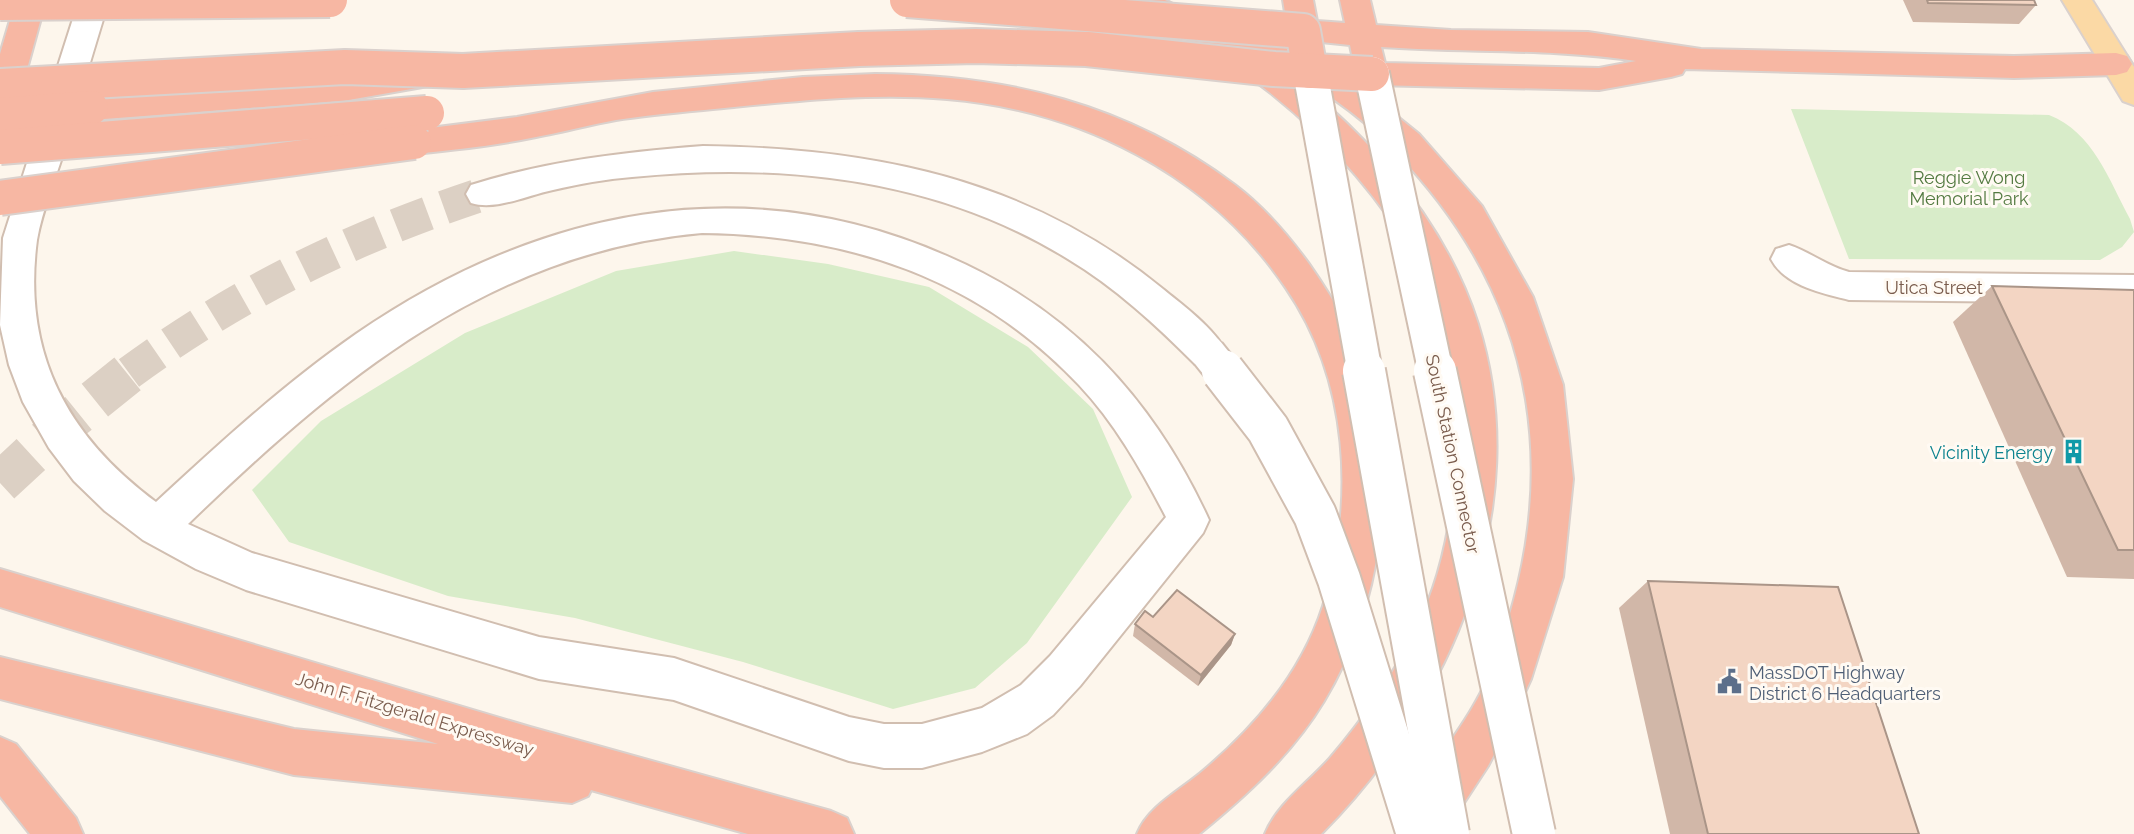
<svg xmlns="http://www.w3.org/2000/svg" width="2134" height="834" font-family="Raleway,sans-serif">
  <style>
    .green { fill: #d8ecc9 }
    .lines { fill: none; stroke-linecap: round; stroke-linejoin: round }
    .minor-tunnel-far1 { stroke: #dcd0c4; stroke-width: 34; stroke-dasharray: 34 17; stroke-linecap: butt }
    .minor-tunnel { stroke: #dcd0c4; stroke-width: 42; stroke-dasharray: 42 21; stroke-linecap: butt }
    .minor-casing { stroke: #d1beb0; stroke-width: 4 }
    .major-casing { stroke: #dad1cd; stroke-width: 4 }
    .highway-casing { stroke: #dad1cd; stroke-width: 4 }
    .minor { fill: #fff; fill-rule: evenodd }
    .major { fill: #fbd9a5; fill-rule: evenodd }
    .highway { fill: #f7b7a3; fill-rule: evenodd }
    .minor-bridge-far1-casing { stroke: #d1beb0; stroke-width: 38; stroke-linecap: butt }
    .minor-bridge-casing { stroke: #d1beb0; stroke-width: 46; stroke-linecap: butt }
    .highway-bridge-casing { stroke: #dad1cd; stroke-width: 38; stroke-linecap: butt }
    .minor-bridge-far1 { stroke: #fff; stroke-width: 34 }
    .minor-bridge { stroke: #fff; stroke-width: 42 }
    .highway-bridge { stroke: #f7b7a3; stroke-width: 34 }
    .wall { fill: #d1b7a8 }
    .shaded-wall { fill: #aa9588 }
    .building { fill: #f3d5c3; stroke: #aa9588; stroke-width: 2 }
    .labels { text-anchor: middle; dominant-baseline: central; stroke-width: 6; stroke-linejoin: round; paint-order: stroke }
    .park-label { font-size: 18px; fill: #537a41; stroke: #fffaf3 }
    .street-label { font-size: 18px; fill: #7a5c4d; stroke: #fffaf3 }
    .culture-label { font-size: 18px; fill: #0d838f; stroke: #fffaf3; text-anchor: end }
    .service-label { font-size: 18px; fill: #4e5e75; stroke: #fffaf3; text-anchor: start }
  </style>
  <rect width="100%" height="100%" fill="#fdf6ec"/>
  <g class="green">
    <path d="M 1791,109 L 2049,115 C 2093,132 2109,180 2130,219 L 2134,232 L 2122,247 L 2100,260 L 1849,259 Z"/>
    <path d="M 734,251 L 828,264 L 929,287 L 1028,347 L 1093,409 L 1132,497 L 1027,643 L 975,688 L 893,709 L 743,662 L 575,618 L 448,596 L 289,542 L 252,490 L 321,421 L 465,333 L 616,271 Z"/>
  </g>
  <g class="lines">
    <path class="minor-tunnel-far1" d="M 129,373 C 239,292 353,237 483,194"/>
    <path class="minor-tunnel" d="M 0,483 L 53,434 L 131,371"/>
    <defs>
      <g id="minor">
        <path d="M 79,0 L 109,0 C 94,49 79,99 65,148 C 56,178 42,210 37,240 C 22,353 67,436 156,502 C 220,443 284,384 356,334 C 536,210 742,166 947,256 C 1070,309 1153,398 1209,520 L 1203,533 L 1080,686 L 1053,715 L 1027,734 L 982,752 L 922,768 L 884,768 L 849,761 L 674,700 L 539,679 L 246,590 L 196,569 L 143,540 L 105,511 L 74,481 L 49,448 L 23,402 L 9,365 L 0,325 L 3,238 ZM 702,233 C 847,235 977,277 1079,385 C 1115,423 1142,471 1166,517 L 1050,656 L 1021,685 L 982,708 L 922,724 L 884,724 L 849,717 L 674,658 L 539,637 L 252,553 L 188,524 C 336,381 489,252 702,233 Z"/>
        <path d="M 703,146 C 873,148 1029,179 1163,289 C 1185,307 1214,328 1227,353 L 1221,364 L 1208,368 L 1195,364 C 1156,325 1115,287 1068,259 C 937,178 782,162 632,177 C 606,179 579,184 553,190 C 528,195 496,211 471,203 L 466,194 L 471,185 C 546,161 625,152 703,146 Z"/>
        <path d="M 1789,245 C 1810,252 1827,266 1849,272 L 2134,275 L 2134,303 L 1849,300 C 1822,293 1785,286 1771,259 L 1776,249 Z"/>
      </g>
      <path id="major" d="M 2062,0 L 2092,0 L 2134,67 L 2134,105 L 2123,101 Z"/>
      <g id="highway">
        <path d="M 16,0 L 46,0 L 16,109 L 11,117 L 0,121 L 0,54 Z"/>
        <path d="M 1123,0 L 1165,0 L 1227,32 L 1224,26 L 1228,19 L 1239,15 L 1250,19 L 1341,71 L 1419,134 L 1482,206 L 1533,297 L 1563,385 L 1573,479 L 1563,577 L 1531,679 L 1516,712 L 1488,766 L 1445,832 L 1441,834 L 1413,832 L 1406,816 C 1427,766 1468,726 1489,675 C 1566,483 1541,303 1396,152 C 1356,110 1305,79 1256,50 C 1352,115 1442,211 1478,324 C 1536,508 1451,704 1321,834 L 1265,834 C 1277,804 1308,783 1330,758 C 1363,720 1392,677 1415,631 C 1440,582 1451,528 1455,473 C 1458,424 1455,374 1442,326 C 1412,220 1315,119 1225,60 C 1194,39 1161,23 1127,7 Z"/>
        <path d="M 1283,0 L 1313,0 L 1317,21 L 1345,23 L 1340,0 L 1370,0 L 1376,25 L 1451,30 L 1588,32 L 1701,49 L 2014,56 L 2116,53 L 2127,56 L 2132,64 L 2127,72 L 2116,75 L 2014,78 L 1685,69 L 1682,74 L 1671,77 L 1599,90 L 1372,85 L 1361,82 L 1356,74 L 1350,45 L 1292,39 L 1288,31 ZM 1381,47 C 1466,53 1552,48 1636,61 L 1599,68 L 1385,63 Z"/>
        <path d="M 423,66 L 434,69 L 439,77 L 434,85 L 343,101 L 91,120 L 80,116 L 75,108 L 80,100 L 91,96 L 343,79 Z"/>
        <path d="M 875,74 C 1007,75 1127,104 1235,185 C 1263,206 1288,235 1309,264 C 1332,297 1355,335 1367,375 C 1399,482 1381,606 1324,701 C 1292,754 1246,796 1199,834 L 1137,834 C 1148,806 1181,790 1204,770 C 1256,726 1302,672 1323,606 C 1356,501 1349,380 1286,288 C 1210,175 1081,110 947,99 C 875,93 805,100 734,107 C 695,111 655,114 616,120 C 588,125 560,133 531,138 C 493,146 453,150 414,154 L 402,151 L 397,142 L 402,133 L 414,130 L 517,117 L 653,92 L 803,77 Z"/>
        <path d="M 0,569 L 530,727 L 831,811 L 847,818 L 854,834 L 748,834 L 591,790 L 588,796 L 572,803 L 294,775 L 0,699 L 0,657 L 294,729 L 438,744 L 0,607 Z"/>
        <path d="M 0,737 L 16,744 L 76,818 L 83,834 L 30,834 L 0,796 Z"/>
      </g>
    </defs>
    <use href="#minor" class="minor-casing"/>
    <use href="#major" class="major-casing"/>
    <use href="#highway" class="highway-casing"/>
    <use href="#minor" class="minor"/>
    <use href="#major" class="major"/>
    <use href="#highway" class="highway"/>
    <defs>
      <g id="minor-bridge-far1">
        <path d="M 1310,71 L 1365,373"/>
        <path d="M 1372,74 L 1436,373"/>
        <path d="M 1208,353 L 1224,373"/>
      </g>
      <g id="minor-bridge">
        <path d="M 1223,371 L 1268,429 L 1315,515 L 1339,579 L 1418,834"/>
        <path d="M 1364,371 L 1448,834"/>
        <path d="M 1435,371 L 1534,834"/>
      </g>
      <g id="highway-bridge">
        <path d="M 907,0 L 1303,31 L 1310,71"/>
        <path d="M 0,3 L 330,0"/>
        <path d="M 0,86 L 345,67 L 463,71 L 859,49 L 976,46 L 1087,49 L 1274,69 L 1372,74"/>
        <path d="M 0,115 L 91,108"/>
        <path d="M 0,147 L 427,113"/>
        <path d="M 0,198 L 414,142"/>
      </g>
    </defs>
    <use href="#minor-bridge-far1" class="minor-bridge-far1-casing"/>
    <use href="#minor-bridge" class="minor-bridge-casing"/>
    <use href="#highway-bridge" class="highway-bridge-casing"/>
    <use href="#minor-bridge-far1" class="minor-bridge-far1"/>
    <use href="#minor-bridge" class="minor-bridge"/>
    <use href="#highway-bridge" class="highway-bridge"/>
  </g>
  <g class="wall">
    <path d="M 1903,0 L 2034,0 L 2036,5 L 2019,24 L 1913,22 Z"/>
    <path d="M 1992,286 L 2134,290 L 2134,579 L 2067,577 L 1953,322 Z"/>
    <path d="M 1648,581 L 1919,834 L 1670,834 L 1619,608 Z"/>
    <path d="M 1153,617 L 1235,634 L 1231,645 L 1198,686 L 1133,636 L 1135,624 Z"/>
  </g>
  <path class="shaded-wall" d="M 1235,634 L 1231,645 L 1198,686 L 1201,675 Z"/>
  <g class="building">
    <path d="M 1927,0 L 2034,0 L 2036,5 L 1928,3 Z"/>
    <path d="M 1992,286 L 2134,290 L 2134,550 L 2118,550 Z"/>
    <path d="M 1648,581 L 1838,587 L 1919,834 L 1708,834 Z"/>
    <path d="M 1177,590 L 1235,634 L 1201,675 L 1135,624 L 1145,611 L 1153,617 Z"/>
  </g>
  <defs>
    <symbol id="building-bare" viewBox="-9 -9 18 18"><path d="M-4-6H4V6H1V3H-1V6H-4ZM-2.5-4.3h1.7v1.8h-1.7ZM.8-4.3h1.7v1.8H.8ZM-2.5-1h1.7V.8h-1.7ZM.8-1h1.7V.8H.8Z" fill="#0f9aa8" stroke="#fffaf3" stroke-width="2.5" paint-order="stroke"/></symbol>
    <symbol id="civic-bare" viewBox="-9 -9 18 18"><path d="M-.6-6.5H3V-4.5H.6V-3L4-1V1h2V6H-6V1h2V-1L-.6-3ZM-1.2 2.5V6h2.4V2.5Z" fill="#5c6f8a" stroke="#fffaf3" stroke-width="2.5" paint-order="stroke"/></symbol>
  </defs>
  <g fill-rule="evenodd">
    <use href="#building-bare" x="2056" y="434" width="35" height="35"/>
    <use href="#civic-bare" x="1712" y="664" width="35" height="35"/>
  </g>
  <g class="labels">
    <g class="park-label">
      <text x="1969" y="177">Reggie Wong<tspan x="1969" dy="21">Memorial Park</tspan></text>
    </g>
    <g class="street-label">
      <text x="1934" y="287">Utica Street</text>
      <text transform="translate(1453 454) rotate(78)">South Station Connector</text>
      <text transform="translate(415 714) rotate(17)">John F. Fitzgerald Expressway</text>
    </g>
    <g class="culture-label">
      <text x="2053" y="452">Vicinity Energy</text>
    </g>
    <g class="service-label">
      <text x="1749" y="672">MassDOT Highway<tspan x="1749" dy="21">District 6 Headquarters</tspan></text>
    </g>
  </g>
</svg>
